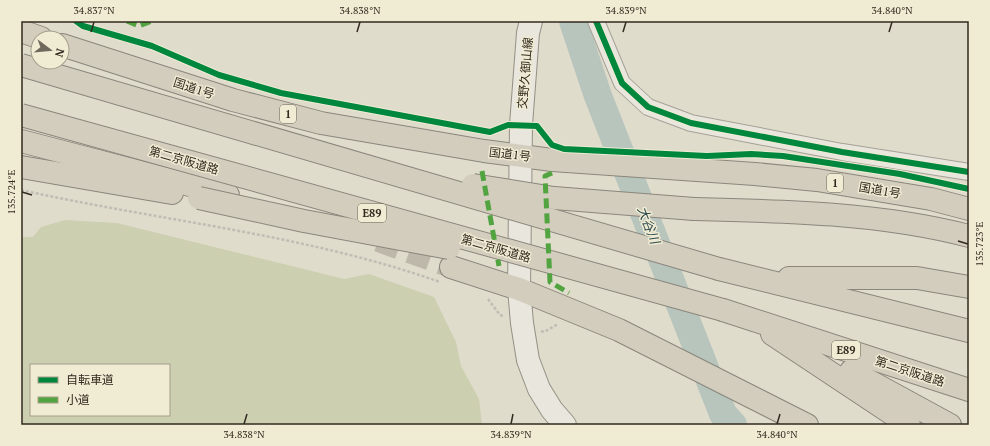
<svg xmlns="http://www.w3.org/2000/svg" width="990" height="446" font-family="'PT Serif','Noto Sans JP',serif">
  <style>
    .green { fill: #cccfb0; fill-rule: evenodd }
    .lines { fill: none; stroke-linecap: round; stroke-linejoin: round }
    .river { stroke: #b7c5bd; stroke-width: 28 }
    .highway-tunnel { stroke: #bdb8a9; stroke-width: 22; stroke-dasharray: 22 11; stroke-linecap: butt }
    .street-casing { stroke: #a5a195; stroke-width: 18 }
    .secondary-casing { stroke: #959085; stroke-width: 24 }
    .highway-casing { stroke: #8b867c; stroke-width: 24 }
    .path { stroke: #c1bdb4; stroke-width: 2.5; stroke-dasharray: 3 2; stroke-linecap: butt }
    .street { stroke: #e8e6dd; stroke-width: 16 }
    .secondary { stroke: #e8e6dd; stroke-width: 22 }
    .highway { stroke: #d2cdbd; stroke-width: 22 }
    .highway-bridge-casing { stroke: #8b867c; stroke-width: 24; stroke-linecap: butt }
    .highway-bridge { stroke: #d2cdbd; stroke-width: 22 }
    .quiet { stroke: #52a441; stroke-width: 5; stroke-dasharray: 10 5; stroke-linecap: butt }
    .cycleway-casing { stroke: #f0ebd3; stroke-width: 8 }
    .cycleway { stroke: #00873e; stroke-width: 6 }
    .ticks { fill: none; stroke: #322a1f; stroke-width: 1.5 }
    .labels { text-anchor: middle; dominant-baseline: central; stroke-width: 3; stroke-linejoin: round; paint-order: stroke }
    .shield { fill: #f0ebd3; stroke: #6b6455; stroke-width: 1 }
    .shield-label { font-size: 11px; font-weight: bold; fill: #322a1f }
    .street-label { font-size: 12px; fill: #322a1f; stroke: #f0ebd3 }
    .water-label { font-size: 13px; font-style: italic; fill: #304e50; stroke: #f0ebd3 }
    .neatline { fill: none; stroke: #322a1f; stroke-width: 1.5 }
    .ticks-label { font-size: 10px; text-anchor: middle; fill: #322a1f }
  </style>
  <rect width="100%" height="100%" fill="#e0dccc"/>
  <path class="green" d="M 65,220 L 117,223 L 344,279 L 369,274 L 434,297 L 456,342 L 461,366 L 479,399 L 482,425 L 21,425 L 21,237 L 33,237 L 41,227 ZM 31,365 L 169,365 L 169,415 L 31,415 Z"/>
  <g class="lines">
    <path class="river" d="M 573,21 L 598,96 L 723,414 L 733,425"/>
    <path class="highway-tunnel" d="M 378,241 L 451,267"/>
    <defs>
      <path id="street" d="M 596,21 L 622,83 L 648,107 L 691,123 L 842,152 L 969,172"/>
      <path id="secondary" d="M 531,21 L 528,33 L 521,125 L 519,289 L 522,323 L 528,360 L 539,389 L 552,410 L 565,425"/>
      <g id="highway">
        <path d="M 21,31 L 41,38"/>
        <path d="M 62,45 L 233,100 L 321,123 L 484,151 L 552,160 L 755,174 L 817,180 L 931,199 L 969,209"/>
        <path d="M 21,141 L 228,195"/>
        <path d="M 21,167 L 172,193"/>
        <path d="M 694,209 C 786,211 880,213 969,236"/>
        <path d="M 451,267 L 519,289 L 619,330 L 807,425"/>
        <path d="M 719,269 L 969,331"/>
        <path d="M 789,278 L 917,278 L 969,287"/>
        <path d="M 723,310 L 969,390"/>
        <path d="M 772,334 L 909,425"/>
        <path d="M 851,371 L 950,425"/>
      </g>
    </defs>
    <use href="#street" class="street-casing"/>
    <use href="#secondary" class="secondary-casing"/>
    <use href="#highway" class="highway-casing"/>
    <g class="path">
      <path d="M 21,190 C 161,221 304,234 440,282"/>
      <path d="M 488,299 L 500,315 L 503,316"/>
      <path d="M 541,331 L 544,332 L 558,324"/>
    </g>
    <use href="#street" class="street"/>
    <use href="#secondary" class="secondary"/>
    <use href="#highway" class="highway"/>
    <defs>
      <g id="highway-bridge">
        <path d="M 21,65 L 719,269"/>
        <path d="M 21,115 L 723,310"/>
        <path d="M 473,185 L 554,198 L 694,209"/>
        <path d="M 199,198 L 304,221 L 449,248"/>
      </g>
    </defs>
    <use href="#highway-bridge" class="highway-bridge-casing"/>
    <use href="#highway-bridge" class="highway-bridge"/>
    <g class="quiet">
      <path d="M 127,21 L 139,26 L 152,21"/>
      <path d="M 482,171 L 499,266"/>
      <path d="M 552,173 L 545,176 L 550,282 L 569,293"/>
    </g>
    <defs>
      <g id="cycleway">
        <path d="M 76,21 L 83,26 L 152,46 L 219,75 L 281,93 L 490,132 L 508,125 L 537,126 L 552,145 L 564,149 L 707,156 L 751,154 L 783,156 L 900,174 L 969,189"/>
        <path d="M 596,21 L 622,83 L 648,107 L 691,123 L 842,152 L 969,172"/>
      </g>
    </defs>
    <use href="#cycleway" class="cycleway-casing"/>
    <use href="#cycleway" class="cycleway"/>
  </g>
  <path class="ticks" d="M 91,32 L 94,22M 357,32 L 360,22M 623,32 L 626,22M 889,32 L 892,22M 22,192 L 32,195M 958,241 L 968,244M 244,424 L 247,414M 511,424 L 513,414M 777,424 L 780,414"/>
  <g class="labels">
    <g class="shield">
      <rect x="280" y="105" width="16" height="18" rx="3"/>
      <rect x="827" y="174" width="16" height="18" rx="3"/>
      <rect x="358" y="204" width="28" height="18" rx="3"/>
      <rect x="832" y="341" width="28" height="18" rx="3"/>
    </g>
    <g class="shield-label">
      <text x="288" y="114">1</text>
      <text x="835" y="183">1</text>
      <text x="372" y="213">E89</text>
      <text x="846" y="350">E89</text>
    </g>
    <g class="street-label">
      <text transform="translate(525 73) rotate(-85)">交野久御山線</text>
      <text transform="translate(194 88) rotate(18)">国道1号</text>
      <text transform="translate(510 154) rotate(7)">国道1号</text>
      <text transform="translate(184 160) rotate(16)">第二京阪道路</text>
      <text transform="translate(880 190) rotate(10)">国道1号</text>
      <text transform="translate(496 248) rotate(16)">第二京阪道路</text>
      <text transform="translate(910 371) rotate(18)">第二京阪道路</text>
    </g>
    <g class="water-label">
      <text transform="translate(649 225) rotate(69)">大谷川</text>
    </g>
  </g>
  <rect width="990" height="446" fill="none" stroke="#f0ebd3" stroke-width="44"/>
  <rect x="30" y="364" width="140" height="52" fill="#f0ebd3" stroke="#a49e8b"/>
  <rect x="38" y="377" width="20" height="6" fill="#00873e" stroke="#a49e8b"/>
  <text x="66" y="384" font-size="12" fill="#322a1f">自転車道</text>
  <rect x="38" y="397" width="20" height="6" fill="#52a441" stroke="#a49e8b"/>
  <text x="66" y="404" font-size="12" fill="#322a1f">小道</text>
  <g transform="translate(50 50) rotate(106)"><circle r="19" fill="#f0ebd3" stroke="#a49e8b"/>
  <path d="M0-3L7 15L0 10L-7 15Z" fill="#6f685c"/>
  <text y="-6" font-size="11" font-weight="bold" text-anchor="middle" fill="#322a1f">N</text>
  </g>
  <rect x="22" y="22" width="946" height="402" class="neatline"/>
  <g class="ticks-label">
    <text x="94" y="14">34.837°N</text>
    <text x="360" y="14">34.838°N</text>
    <text x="626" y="14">34.839°N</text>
    <text x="892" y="14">34.840°N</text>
    <text transform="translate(11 192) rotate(-90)" y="4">135.724°E</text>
    <text transform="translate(979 244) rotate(-90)" y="4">135.723°E</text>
    <text x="244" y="438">34.838°N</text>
    <text x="511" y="438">34.839°N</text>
    <text x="777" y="438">34.840°N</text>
  </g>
</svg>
